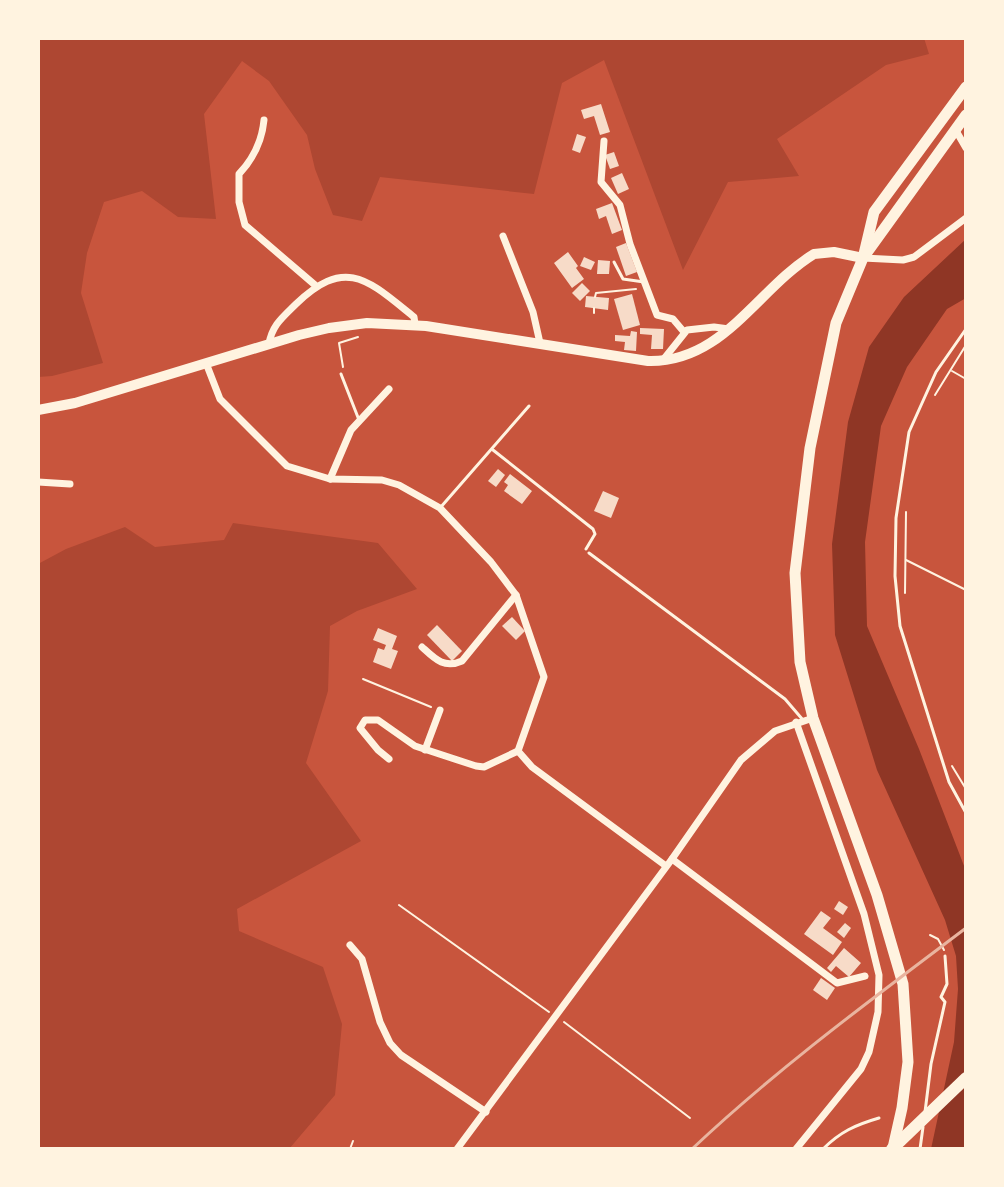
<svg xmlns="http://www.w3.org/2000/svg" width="1004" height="1187" font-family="Ubuntu,sans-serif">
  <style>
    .green { fill: #ae4732 }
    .water { fill: #8f3625 }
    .building { fill: #f7dbc8 }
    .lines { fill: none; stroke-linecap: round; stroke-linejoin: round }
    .path { stroke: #fff3e0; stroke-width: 2 }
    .service { stroke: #fff3e0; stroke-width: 3 }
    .minor { stroke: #fff3e0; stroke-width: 7 }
    .secondary { stroke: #fff3e0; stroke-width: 10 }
    .trunk { stroke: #fff3e0; stroke-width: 11 }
    .motorway { stroke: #fff3e0; stroke-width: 12 }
    .rail { stroke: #e9b49f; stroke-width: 3 }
  </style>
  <rect width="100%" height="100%" fill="#c8553d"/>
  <g class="green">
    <path d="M 38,38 L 924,38 L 929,54 L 886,65 L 777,139 L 799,176 L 728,182 L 683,270 L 604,60 L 562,83 L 534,194 L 380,177 L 362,221 L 333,215 L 315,169 L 307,135 L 269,81 L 242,61 L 204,114 L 216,219 L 178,217 L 142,191 L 104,202 L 87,253 L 81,293 L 103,363 L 52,376 L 38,377 Z"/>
    <path d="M 233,523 L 378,543 L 417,589 L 357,611 L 330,626 L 328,691 L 306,763 L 361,841 L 237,909 L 239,931 L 323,967 L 342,1024 L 335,1095 L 289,1149 L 38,1149 L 38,564 L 66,549 L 125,527 L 155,547 L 224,540 Z"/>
  </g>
  <path class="water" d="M 966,239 L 966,298 L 947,309 L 907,367 L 881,426 L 865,542 L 867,626 L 919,749 L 966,871 L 966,1149 L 931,1149 L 954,1042 L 958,989 L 956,956 L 945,920 L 877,770 L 835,635 L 832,544 L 848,422 L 869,347 L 904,297 Z"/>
  <g class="building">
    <path d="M 601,104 L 610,132 L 600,135 L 594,116 L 584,119 L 581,110 Z"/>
    <path d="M 577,134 L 586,137 L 580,153 L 572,150 Z"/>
    <path d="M 614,152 L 619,166 L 610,169 L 605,155 Z"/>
    <path d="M 622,173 L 629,189 L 618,194 L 611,178 Z"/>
    <path d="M 612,203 L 622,230 L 612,234 L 606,216 L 599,219 L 596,209 Z"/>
    <path d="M 626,243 L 637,272 L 626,276 L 616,247 Z"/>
    <path d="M 568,252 L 578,266 L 576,268 L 584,279 L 572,288 L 554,263 Z"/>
    <path d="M 584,257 L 595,262 L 591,270 L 580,266 Z"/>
    <path d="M 598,260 L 610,261 L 609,274 L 597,274 Z"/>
    <path d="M 582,283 L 590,291 L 580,301 L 572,293 Z"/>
    <path d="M 632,294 L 640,325 L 623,330 L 614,299 Z"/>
    <path d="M 586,296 L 609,298 L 608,310 L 585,307 Z"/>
    <path d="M 640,328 L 664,329 L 663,349 L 651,349 L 652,335 L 640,334 Z"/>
    <path d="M 631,331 L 637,332 L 636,351 L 624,350 L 625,342 L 615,341 L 615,335 L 630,336 Z"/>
    <path d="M 498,469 L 505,475 L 496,487 L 488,481 Z"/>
    <path d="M 510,474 L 532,491 L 522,504 L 504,491 L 508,485 L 504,482 Z"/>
    <path d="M 603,491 L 619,498 L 611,518 L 594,511 Z"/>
    <path d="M 512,617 L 525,631 L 516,640 L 502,626 Z"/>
    <path d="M 437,625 L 462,651 L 452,661 L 427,635 Z"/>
    <path d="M 378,628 L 397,636 L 392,649 L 398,651 L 391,669 L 373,662 L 378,648 L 384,650 L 386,645 L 373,640 Z"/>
    <path d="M 839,901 L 848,907 L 843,915 L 834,909 Z"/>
    <path d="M 821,911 L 831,918 L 823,928 L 842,942 L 833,955 L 804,934 Z"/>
    <path d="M 845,923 L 851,928 L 844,938 L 837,932 Z"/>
    <path d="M 844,948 L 861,963 L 849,977 L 836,966 L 831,972 L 827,968 Z"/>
    <path d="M 821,978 L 835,988 L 827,1000 L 813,990 Z"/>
  </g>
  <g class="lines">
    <g class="path">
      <path d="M 595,297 L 596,293 L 636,289"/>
      <path d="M 594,313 L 594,308"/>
      <path d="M 343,367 L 339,343 L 358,337"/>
      <path d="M 952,371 L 966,379"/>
      <path d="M 935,395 L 966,345"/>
      <path d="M 906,560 L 966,590"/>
      <path d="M 905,593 L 906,512"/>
      <path d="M 363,679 L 431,707"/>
      <path d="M 952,766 L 966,789"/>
      <path d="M 399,905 L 549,1012"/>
      <path d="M 930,935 L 938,939 L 944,950"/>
      <path d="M 564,1022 L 690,1118"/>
      <path d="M 350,1149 L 353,1141"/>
    </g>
    <g class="service">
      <path d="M 614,262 L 623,279 L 644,282"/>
      <path d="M 966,329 L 936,372 L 909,432 L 896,518 L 895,576 L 900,626 L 949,782 L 966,813"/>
      <path d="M 341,374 L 359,420"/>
      <path d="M 493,450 L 593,529 L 595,534 L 586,549"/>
      <path d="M 440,508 L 529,406"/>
      <path d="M 589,553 L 785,699 L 803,720"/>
      <path d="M 925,1112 L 931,1064 L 945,1002 L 941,997 L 947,984 L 945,956"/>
      <path d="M 823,1149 C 840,1132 855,1125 879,1118"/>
      <path d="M 920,1149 L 923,1127"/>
    </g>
    <g class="minor">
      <path d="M 264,120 C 262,141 254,158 239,174 L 239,202 L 245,225 L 315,285"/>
      <path d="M 955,129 L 966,148"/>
      <path d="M 604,141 L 601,182 L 620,205 L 630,244 L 657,315 L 673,319 L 684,332"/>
      <path d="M 503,236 L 533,312 L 540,343"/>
      <path d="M 863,258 L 903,260 L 914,257 L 966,218"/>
      <path d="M 269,344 C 272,325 283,317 296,304 C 346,256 368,280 414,317 L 415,324"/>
      <path d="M 663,360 L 687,330 L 714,327 L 729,329"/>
      <path d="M 206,363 L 220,399 L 287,466 L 330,479 L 382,480 L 399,485 L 440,508 L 491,562 L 516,595 L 544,677 L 518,751 L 484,767 L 476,766 L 415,746 L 378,720 L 365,720 L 360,728 L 378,750 L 389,759"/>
      <path d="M 330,479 L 351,430 L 389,389"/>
      <path d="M 38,482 L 70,484"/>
      <path d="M 422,647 C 435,659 444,669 462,661 L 516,595"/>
      <path d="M 796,722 L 864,914 L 879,975 L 878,1012 L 869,1052 L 861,1069 L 796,1149"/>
      <path d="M 425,750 L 440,710"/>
      <path d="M 518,751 L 532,767 L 666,866"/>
      <path d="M 672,859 L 837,983 L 865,976"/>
      <path d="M 350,945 L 362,959 L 380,1022 L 390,1043 L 401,1055 L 486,1112"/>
      <path d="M 457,1149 L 672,859 L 741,760 L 775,731 L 813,718"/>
    </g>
    <path class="secondary" d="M 38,410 L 75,403 L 299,335 L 329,328 L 367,323 L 426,326 L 648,361 C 723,363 757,289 814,254 L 834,252 L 863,258"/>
    <g class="trunk">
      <path d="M 864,254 L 874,212 L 966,87"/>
      <path d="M 893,1148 L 902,1108 L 908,1062 L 903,984 L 877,895 L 813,718 L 800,662 L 795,573 L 810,448 L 836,323 L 863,258 L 966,115"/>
    </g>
    <path class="motorway" d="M 892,1149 L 966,1078"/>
    <path class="rail" d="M 692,1149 C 778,1068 872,999 966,928"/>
  </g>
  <rect width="1004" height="1187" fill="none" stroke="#fff3e0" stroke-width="80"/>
</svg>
